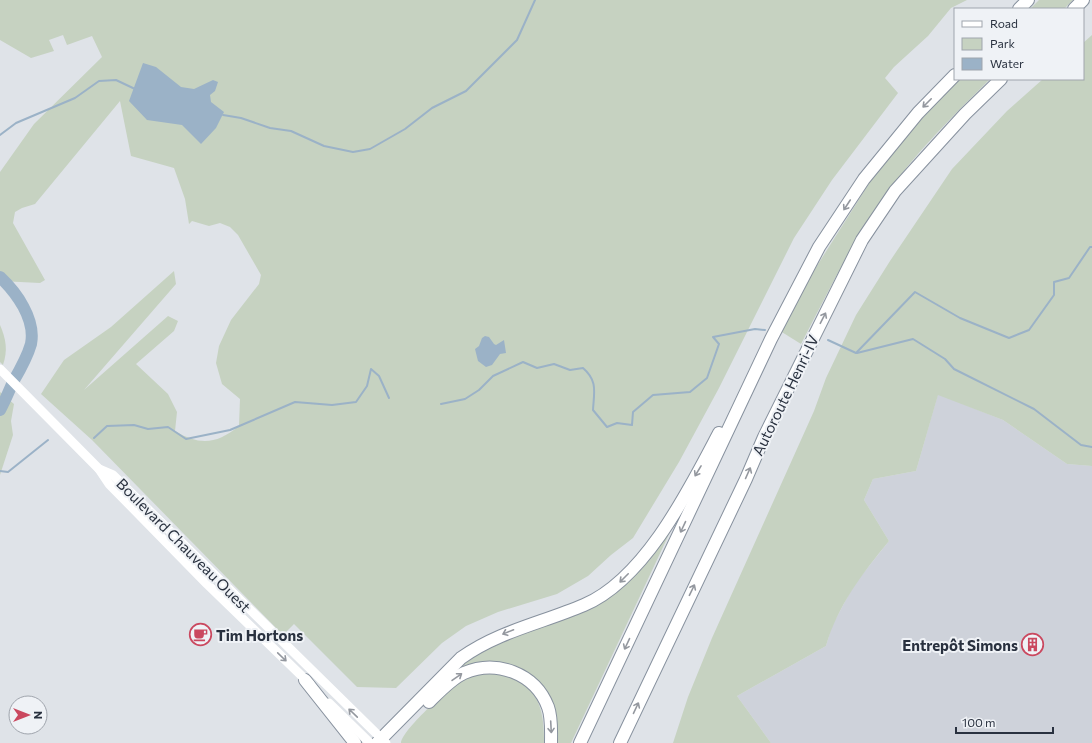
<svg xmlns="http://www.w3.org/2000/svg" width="1092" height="743" font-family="Commissioner,sans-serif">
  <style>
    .built { fill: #ced2da }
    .green { fill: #c6d2c1 }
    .water { fill: #9bb2c7 }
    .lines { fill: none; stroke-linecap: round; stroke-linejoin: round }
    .stream { stroke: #9bb2c7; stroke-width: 2 }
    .river { stroke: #9bb2c7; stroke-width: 12 }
    .motorway-casing { stroke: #87919e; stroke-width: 14 }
    .secondary { stroke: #fff; stroke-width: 9 }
    .motorway { stroke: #fff; stroke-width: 12 }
    .oneway { stroke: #94989f }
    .labels { text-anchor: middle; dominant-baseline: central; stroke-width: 4; stroke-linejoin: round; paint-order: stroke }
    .street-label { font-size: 15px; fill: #29313f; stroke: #eff2f6 }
    .poi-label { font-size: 15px; font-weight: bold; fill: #29313f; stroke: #eff2f6; text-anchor: start }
  </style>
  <rect width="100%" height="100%" fill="#dfe3e8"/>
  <path class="built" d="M 938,394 L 1003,420 L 1067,464 L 1092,466 L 1092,743 L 771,743 L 737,696 L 826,646 L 832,626 L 854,585 L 889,541 L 864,500 L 873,479 L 916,471 Z"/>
  <g class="green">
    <path d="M 0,0 L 967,0 L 951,8 L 928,36 L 894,67 L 885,78 L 898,93 L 832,180 L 794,238 L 719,388 L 679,462 L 633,538 L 611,555 L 588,576 L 557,594 L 498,612 L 466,626 L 442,643 L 396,688 L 357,687 L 294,624 L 283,635 L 92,440 L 41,394 L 64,360 L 111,327 L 174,271 L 176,284 L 84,390 L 168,316 L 178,321 L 174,331 L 136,364 L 168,394 L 177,412 L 175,431 C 200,446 217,444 239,426 L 240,399 L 222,384 L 216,363 L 219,346 L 231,320 L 259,284 L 261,275 L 238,235 L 230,227 L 220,223 L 209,226 L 192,221 L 189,224 L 185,199 L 174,168 L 131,156 L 120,101 L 35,204 L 22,208 L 15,212 L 13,223 L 45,280 L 40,283 L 0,281 L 0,172 L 34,124 L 102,57 L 92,36 L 67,45 L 63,35 L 49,40 L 54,51 L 31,58 L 0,40 Z"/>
    <path d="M 1039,0 L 1073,0 L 1064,9 L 1030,9 Z"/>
    <path d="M 1092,35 L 1092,466 L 1067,464 L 1003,420 L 938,395 L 916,471 L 873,479 L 864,500 L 889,541 C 862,574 838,605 826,646 L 737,696 L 771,743 L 673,743 L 688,697 L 712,638 L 814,411 L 826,378 L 856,315 L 890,261 L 952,169 L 1007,111 L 1043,79 L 1083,79 L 1083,43 Z"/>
    <path d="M 956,79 L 990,79 C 953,116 915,153 885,196 C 852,242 827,294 801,344 L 777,329 L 870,182 L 894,148 Z"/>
    <path d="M 0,325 C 6,339 8,350 3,365 L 0,362 Z"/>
    <path d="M 0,392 L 14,404 L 11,421 L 13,435 L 0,475 Z"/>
    <path d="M 669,529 L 671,530 L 571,743 L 556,743 L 556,718 L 518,668 L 506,663 L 482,663 L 454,674 L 473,654 L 616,592 C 638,574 654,553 669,529 Z"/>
    <path d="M 483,673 C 531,675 545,698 544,743 L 401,743 C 402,730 447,690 460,681 C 466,677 476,675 483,673 Z"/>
  </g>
  <g class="water">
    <path d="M 143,63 L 156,67 L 181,87 L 194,89 L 213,80 L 218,82 L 215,91 L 210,95 L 211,102 L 224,112 L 216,128 L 201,144 L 182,125 L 147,120 L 129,101 Z"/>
    <path d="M 485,336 L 489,337 L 494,344 L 496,345 L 504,340 L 506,353 L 500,354 L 492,365 L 486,367 L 478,361 L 475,349 L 479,346 L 482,338 Z"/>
  </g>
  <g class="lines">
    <g class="stream">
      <path d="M 223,115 L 241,118 L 270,128 L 291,131 L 324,146 L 353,152 L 370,149 L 405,129 L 432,108 L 466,91 L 517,40 L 535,0"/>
      <path d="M 0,135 L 16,123 L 75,98 L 99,81 L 116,80 L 135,89"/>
      <path d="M 828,340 L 856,353 L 915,292 L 960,318 L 1009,338 L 1029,330 L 1054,295 L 1054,282 L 1069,278 L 1090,247 L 1092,247"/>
      <path d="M 857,353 L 913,339 L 945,359 L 954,369 L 1034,409 L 1081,445 L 1092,447"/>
      <path d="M 441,404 L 465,399 L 479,390 L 493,376 L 523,362 L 537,368 L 554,364 L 570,370 L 583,368 C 598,381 594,392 593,410 L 607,427 L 617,423 L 632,425 L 633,412 L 653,395 L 690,392 L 707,378 L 719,344 L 713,337 L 755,329 L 765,330"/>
      <path d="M 94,438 L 107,426 L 134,425 L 148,429 L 168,427 L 186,439 L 230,430 L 295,402 L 332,405 L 356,402 L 367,386 L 371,369 L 379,376 L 389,398"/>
      <path d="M 0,471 L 8,472 L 48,440"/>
    </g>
    <path class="river" d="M 0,277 C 16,292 36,319 31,344 C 27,358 20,370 13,382 C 9,391 5,401 0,410"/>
    <defs>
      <g id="motorway">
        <path d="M 1019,9 L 1028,0"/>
        <path d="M 1074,9 L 1083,0"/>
        <path d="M 305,680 L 355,743"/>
        <path d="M 429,702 C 439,692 451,679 464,673 C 496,659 535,673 548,707 C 552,718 551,731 551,743"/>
        <path d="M 377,743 L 461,658 C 499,631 542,623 584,605 C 645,579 689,490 719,433"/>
        <path d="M 580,743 L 771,339 L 819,247 L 864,179 L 918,113 L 955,75"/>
        <path d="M 620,743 L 746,479 L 764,437 L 862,240 L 895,191 L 965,114 L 1001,79"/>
      </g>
    </defs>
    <use href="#motorway" class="motorway-casing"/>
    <g class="secondary">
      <path d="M 0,369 L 99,469 L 109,484 L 207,584 L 310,684"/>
      <path d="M 99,469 L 113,475 L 386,743"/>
      <path d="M 329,703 L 370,743"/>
    </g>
    <use href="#motorway" class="motorway"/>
  </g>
  <defs><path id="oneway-shaft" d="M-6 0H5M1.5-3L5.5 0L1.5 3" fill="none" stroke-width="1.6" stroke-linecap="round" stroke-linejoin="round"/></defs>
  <g class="oneway">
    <use href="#oneway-shaft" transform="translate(927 103) rotate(135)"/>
    <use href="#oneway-shaft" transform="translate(847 205) rotate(123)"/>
    <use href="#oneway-shaft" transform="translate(823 318) rotate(-63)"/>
    <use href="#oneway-shaft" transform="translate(698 471) rotate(121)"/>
    <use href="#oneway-shaft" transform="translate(748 473) rotate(-66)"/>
    <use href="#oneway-shaft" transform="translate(683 527) rotate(115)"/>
    <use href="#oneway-shaft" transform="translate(624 578) rotate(135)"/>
    <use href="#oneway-shaft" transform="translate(692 590) rotate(-64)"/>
    <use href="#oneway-shaft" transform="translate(508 632) rotate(158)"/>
    <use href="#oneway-shaft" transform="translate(627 644) rotate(115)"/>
    <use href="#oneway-shaft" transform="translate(282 657) rotate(44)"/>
    <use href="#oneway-shaft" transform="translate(457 677) rotate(-35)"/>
    <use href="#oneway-shaft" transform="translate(636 708) rotate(-65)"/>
    <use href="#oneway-shaft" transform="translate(353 713) rotate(-136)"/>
    <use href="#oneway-shaft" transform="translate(551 727) rotate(87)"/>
  </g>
  <defs>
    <symbol id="cafe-ring" viewBox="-11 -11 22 22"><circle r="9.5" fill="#eff2f6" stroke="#ca485f" stroke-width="1.5"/><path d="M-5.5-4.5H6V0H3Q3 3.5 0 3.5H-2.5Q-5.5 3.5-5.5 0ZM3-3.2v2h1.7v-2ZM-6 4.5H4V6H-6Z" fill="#ca485f"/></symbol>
    <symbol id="building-ring" viewBox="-11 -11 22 22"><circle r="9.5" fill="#eff2f6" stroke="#ca485f" stroke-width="1.5"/><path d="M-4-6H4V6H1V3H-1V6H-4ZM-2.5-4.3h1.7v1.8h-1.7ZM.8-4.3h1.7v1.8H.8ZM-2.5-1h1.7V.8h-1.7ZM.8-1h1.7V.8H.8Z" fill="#ca485f"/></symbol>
  </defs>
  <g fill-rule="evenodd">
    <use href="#cafe-ring" x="188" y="622" width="25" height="25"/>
    <use href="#building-ring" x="1020" y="632" width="25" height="25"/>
  </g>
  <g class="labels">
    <g class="street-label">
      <text transform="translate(785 395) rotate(-64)">Autoroute Henri-IV</text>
      <text transform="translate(184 545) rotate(45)">Boulevard Chauveau Ouest</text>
    </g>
    <g class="poi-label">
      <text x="216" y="635">Tim Hortons</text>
      <text x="1018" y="645" text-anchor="end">Entrepôt Simons</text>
    </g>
  </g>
  <rect x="954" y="8" width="130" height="72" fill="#eff2f6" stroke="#a0a5ad"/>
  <rect x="962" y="21" width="20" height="6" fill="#ffffff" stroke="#a0a5ad"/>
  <text x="990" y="28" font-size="12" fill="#29313f">Road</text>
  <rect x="962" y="38" width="20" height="12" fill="#c6d2c1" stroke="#a0a5ad"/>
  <text x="990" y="48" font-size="12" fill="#29313f">Park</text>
  <rect x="962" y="58" width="20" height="12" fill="#9bb2c7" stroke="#a0a5ad"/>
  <text x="990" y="68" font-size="12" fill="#29313f">Water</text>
  <g transform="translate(28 715) rotate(90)"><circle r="19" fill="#eff2f6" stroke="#a0a5ad"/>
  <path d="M0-3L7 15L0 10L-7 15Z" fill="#ca485f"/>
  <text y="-6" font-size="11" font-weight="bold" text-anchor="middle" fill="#29313f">N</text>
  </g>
  <path d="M956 727v6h97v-6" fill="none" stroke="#29313f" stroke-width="2"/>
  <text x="962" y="727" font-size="12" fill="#29313f" stroke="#eff2f6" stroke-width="3" paint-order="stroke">100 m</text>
</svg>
